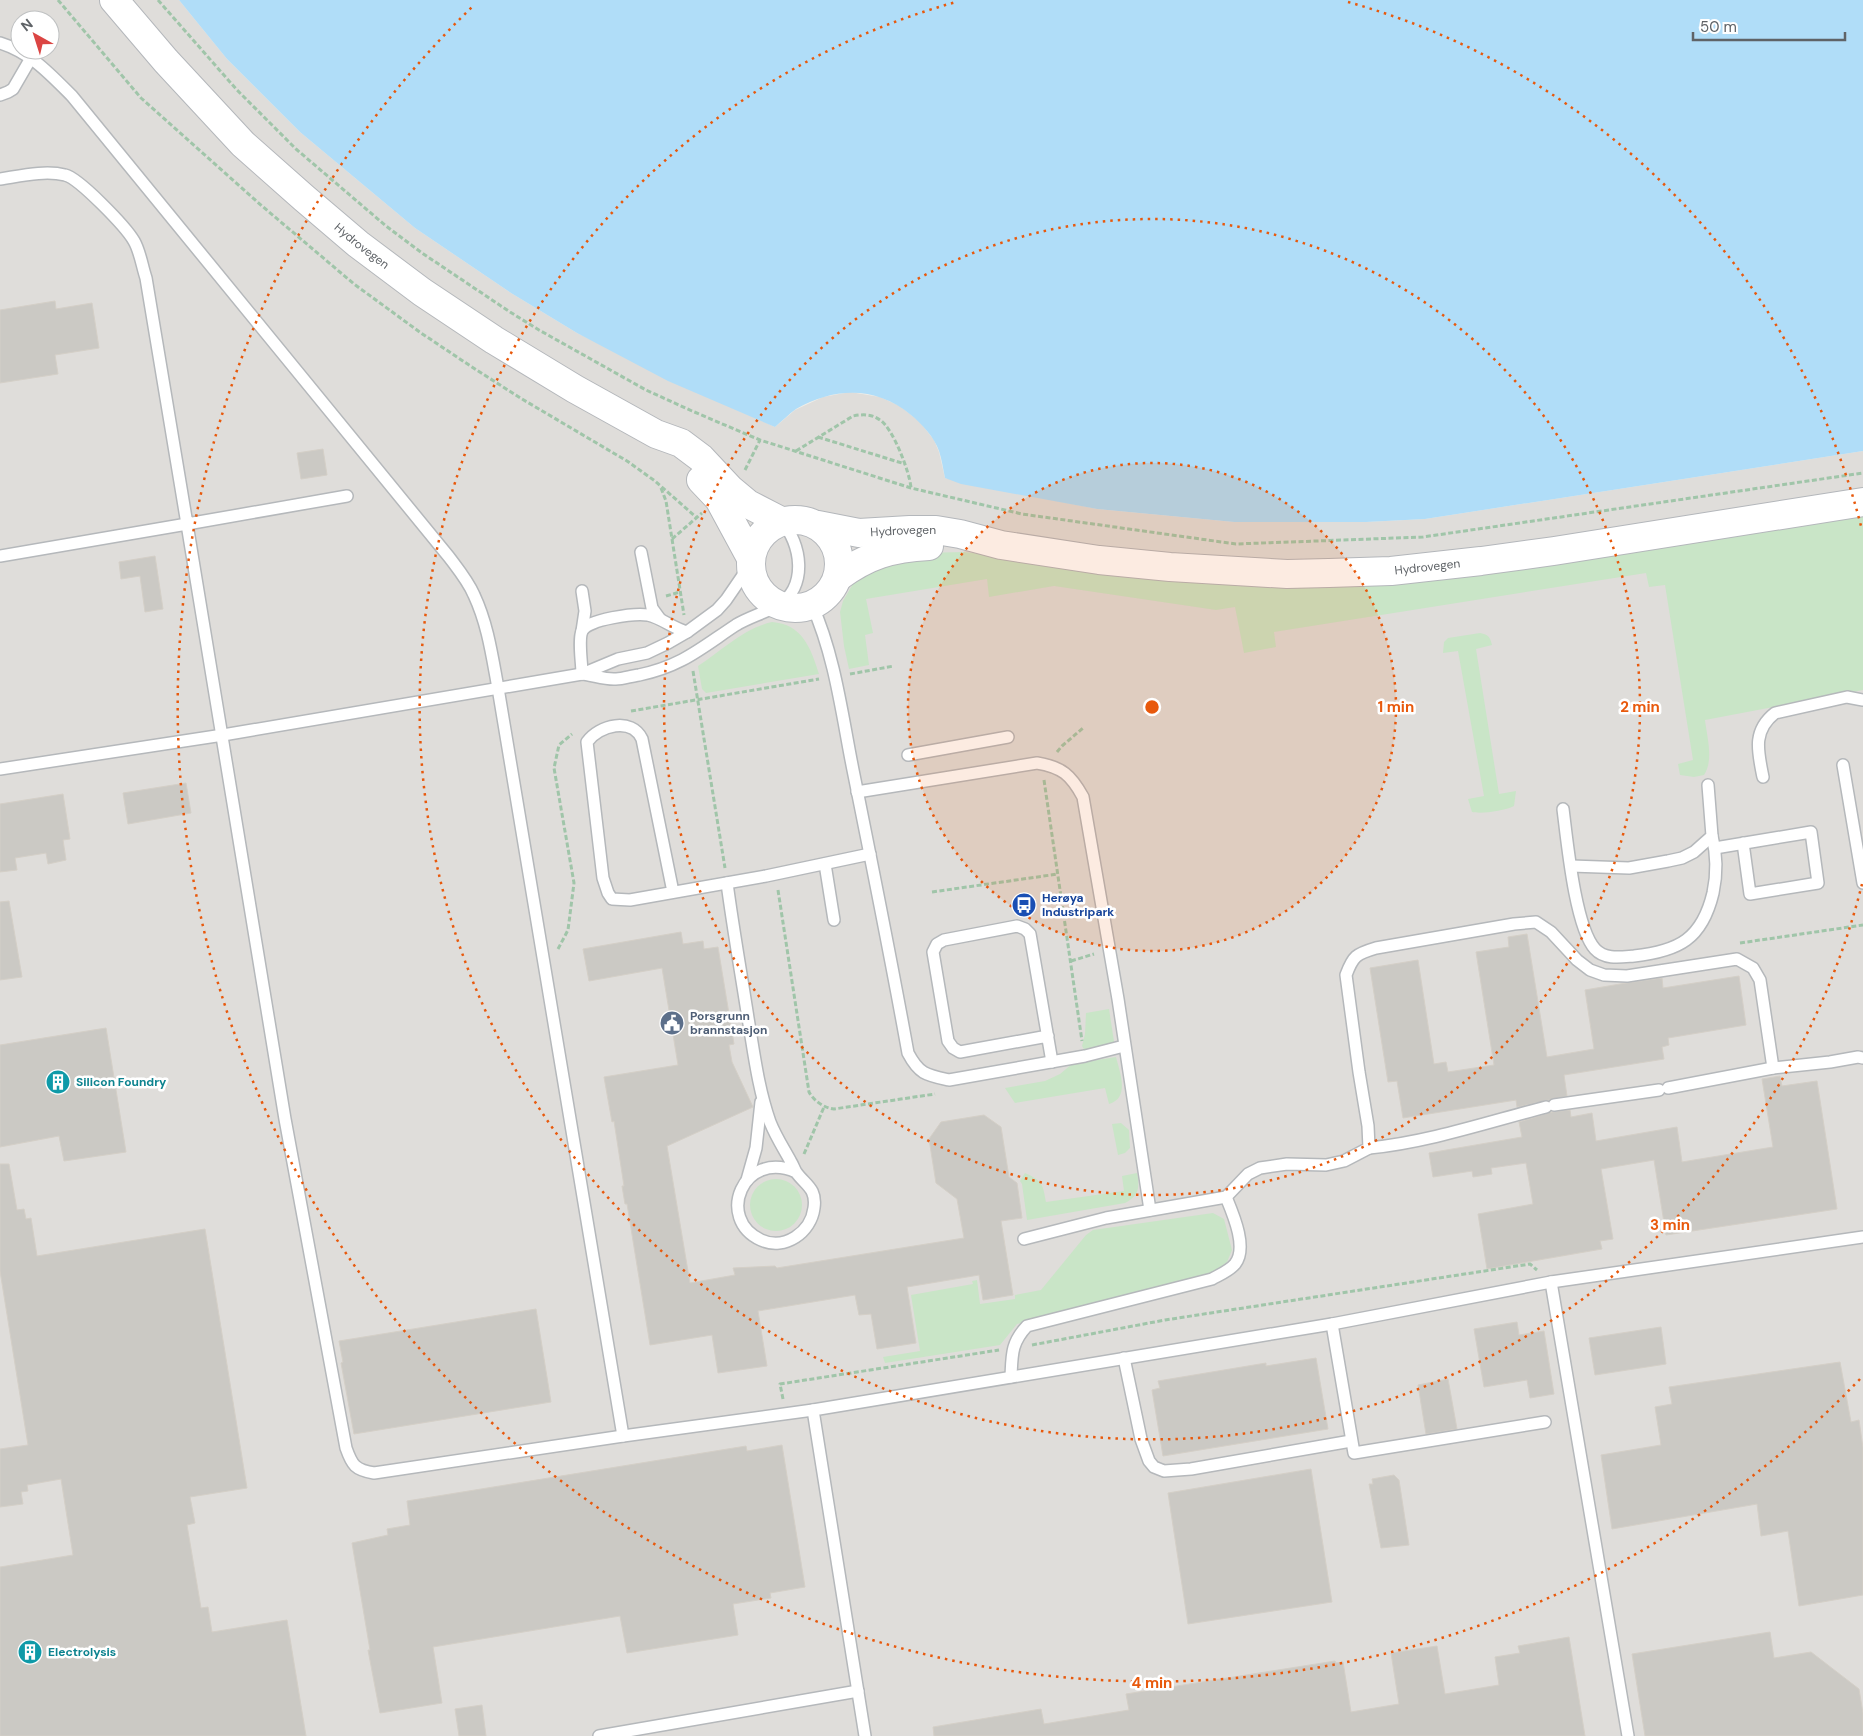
<svg xmlns="http://www.w3.org/2000/svg" width="1863" height="1736" font-family="'DM Sans',sans-serif">
  <style>
    .industrial { fill: #dfddda; fill-rule: evenodd }
    .green { fill: #c9e5c7 }
    .water { fill: #b0ddf8 }
    .building { fill: #cbc9c4; stroke: #d4cfc7 }
    .lines { fill: none; stroke-linecap: round; stroke-linejoin: round }
    .lane-casing { stroke: #b5b8bb; stroke-width: 14 }
    .secondary-casing { stroke: #b4b7bb; stroke-width: 30 }
    .path { stroke: #a0c5a9; stroke-width: 3; stroke-dasharray: 5 2.5; stroke-linecap: butt }
    .lane { stroke: #fff; stroke-width: 11 }
    .secondary { stroke: #fff; stroke-width: 28 }
    .ring { fill: none; stroke: #e8590c; stroke-width: 2.5; stroke-dasharray: 2.5 5 }
    .labels { text-anchor: middle; dominant-baseline: central; stroke-width: 5; stroke-linejoin: round; paint-order: stroke }
    .street-label { font-size: 12px; fill: #5f6367; stroke: #fff }
    .transit-label { font-size: 12px; font-weight: bold; fill: #164399; stroke: #fff; text-anchor: start }
    .service-label { font-size: 12px; font-weight: bold; fill: #4e5e75; stroke: #fff; text-anchor: start }
    .culture-label { font-size: 12px; font-weight: bold; fill: #0d838f; stroke: #fff; text-anchor: start }
    .centre { fill: #e8590c; stroke: #fff; stroke-width: 2.5 }
    .ring-label { font-size: 15px; text-anchor: middle; font-weight: bold; fill: #e8590c; stroke: #fff; stroke-width: 5; stroke-linejoin: round; paint-order: stroke }
  </style>
  <rect width="100%" height="100%" fill="#f0eee8"/>
  <path class="industrial" d="M 0,0 L 179,0 L 227,59 L 300,132 L 415,228 L 511,293 L 577,333 L 775,427 L 795,410 L 823,397 L 850,392 L 880,397 L 900,406 L 920,422 L 934,440 L 939,452 L 945,478 L 1097,509 L 1234,522 L 1366,522 L 1425,519 L 1863,451 L 1863,1736 L 0,1736 ZM 20,20 L 50,20 L 50,50 L 20,50 Z"/>
  <g class="green">
    <path d="M 1863,514 L 1863,690 L 1705,720 C 1707,737 1714,760 1704,775 L 1694,777 L 1680,775 L 1678,764 L 1693,760 L 1665,585 L 1649,587 L 1646,573 L 1274,632 L 1276,647 L 1244,653 L 1235,607 L 1216,610 L 1054,586 L 989,597 L 987,579 L 866,599 L 873,633 L 865,635 L 869,665 L 849,669 L 844,646 L 840,612 L 843,601 L 854,582 L 864,572 L 922,553 L 964,552 L 1193,580 Z"/>
    <path d="M 772,622 C 802,624 811,648 819,674 L 706,693 L 702,689 L 698,666 C 721,651 744,628 772,622 Z"/>
    <path d="M 1480,633 C 1489,635 1490,637 1492,645 L 1476,649 L 1499,794 L 1516,791 L 1514,806 C 1504,811 1482,814 1472,812 L 1468,799 L 1484,796 L 1458,651 L 1443,653 L 1444,642 L 1448,638 Z"/>
    <path d="M 1109,1009 L 1115,1048 L 1085,1051 L 1082,1046 L 1085,1034 L 1086,1013 Z"/>
    <path d="M 1116,1057 C 1120,1073 1130,1098 1109,1104 L 1105,1088 L 1015,1103 L 1005,1088 L 1045,1081 L 1060,1074 L 1072,1064 Z"/>
    <path d="M 1121,1123 L 1129,1130 L 1130,1148 L 1125,1153 L 1118,1155 L 1112,1124 Z"/>
    <path d="M 1025,1173 C 1043,1181 1043,1185 1046,1202 L 1124,1191 L 1122,1176 L 1137,1173 C 1140,1187 1139,1196 1125,1203 L 1027,1220 L 1022,1184 L 1020,1181 Z"/>
    <circle cx="776" cy="1205" r="26"/>
    <path d="M 1213,1213 L 1224,1219 L 1232,1250 L 1227,1262 L 1216,1271 L 1167,1286 L 1017,1324 L 1000,1345 L 885,1363 L 883,1357 L 920,1351 L 911,1295 L 973,1284 L 972,1281 L 977,1280 L 980,1304 L 1015,1299 L 1015,1295 L 1041,1290 L 1086,1235 L 1093,1230 Z"/>
  </g>
  <path class="water" d="M 179,0 L 1863,0 L 1863,451 L 1425,519 L 1366,522 L 1234,522 L 1097,509 L 961,484 L 945,478 C 943,469 942,460 939,451 C 934,437 922,424 911,415 C 876,386 835,387 796,409 C 789,414 782,421 775,427 L 668,381 L 577,333 L 511,293 L 415,228 L 300,132 L 227,59 Z"/>
  <g class="building">
    <path d="M 55,301 L 56,309 L 92,303 L 99,348 L 55,355 L 58,374 L 0,383 L 0,310 Z"/>
    <path d="M 323,449 L 327,475 L 301,479 L 297,453 Z"/>
    <path d="M 155,556 L 163,609 L 145,612 L 140,576 L 121,579 L 119,562 Z"/>
    <path d="M 186,783 L 191,813 L 128,824 L 123,793 Z"/>
    <path d="M 63,794 L 70,839 L 63,840 L 66,860 L 48,864 L 46,853 L 15,858 L 17,870 L 0,872 L 0,804 Z"/>
    <path d="M 9,901 L 22,977 L 0,980 L 0,902 Z"/>
    <path d="M 681,932 L 683,944 L 703,941 L 704,949 L 718,947 L 734,1044 L 729,1045 L 732,1062 L 753,1107 L 667,1146 L 690,1283 L 735,1275 L 733,1268 L 775,1266 L 777,1268 L 964,1238 L 957,1199 L 936,1183 L 929,1139 L 941,1122 L 984,1115 L 1001,1127 L 1009,1177 L 1017,1183 L 1022,1218 L 1001,1221 L 1013,1295 L 983,1300 L 979,1275 L 907,1287 L 916,1343 L 877,1349 L 871,1314 L 859,1315 L 855,1295 L 758,1311 L 767,1366 L 718,1373 L 712,1335 L 650,1345 L 627,1204 L 625,1204 L 622,1186 L 624,1186 L 614,1121 L 612,1122 L 604,1077 L 678,1065 L 662,968 L 589,981 L 583,949 Z"/>
    <path d="M 1527,934 L 1547,1057 L 1594,1049 L 1585,990 L 1626,983 L 1662,978 L 1663,988 L 1739,976 L 1746,1025 L 1668,1038 L 1669,1045 L 1662,1047 L 1664,1059 L 1564,1075 L 1567,1096 L 1517,1107 L 1516,1100 L 1403,1118 L 1397,1081 L 1388,1082 L 1370,968 L 1418,960 L 1434,1064 L 1446,1062 L 1448,1072 L 1494,1065 L 1476,952 L 1509,947 L 1508,937 Z"/>
    <path d="M 106,1028 L 126,1152 L 64,1161 L 59,1136 L 0,1147 L 0,1045 Z"/>
    <path d="M 1780,1076 L 1782,1086 L 1817,1081 L 1837,1209 L 1666,1235 L 1654,1160 L 1601,1169 L 1613,1239 L 1600,1241 L 1602,1249 L 1487,1269 L 1478,1214 L 1533,1204 L 1526,1163 L 1491,1168 L 1492,1174 L 1473,1177 L 1472,1171 L 1433,1177 L 1429,1153 L 1522,1137 L 1519,1122 L 1552,1112 L 1570,1110 L 1571,1117 L 1592,1113 L 1596,1141 L 1677,1127 L 1682,1162 L 1773,1147 L 1762,1079 Z"/>
    <path d="M 0,1164 L 9,1164 L 17,1210 L 24,1209 L 26,1219 L 31,1218 L 37,1256 L 205,1229 L 247,1488 L 190,1497 L 195,1523 L 187,1525 L 201,1608 L 208,1607 L 212,1632 L 287,1620 L 306,1736 L 0,1736 L 0,1567 L 73,1555 L 61,1479 L 27,1485 L 28,1491 L 21,1492 L 23,1504 L 0,1507 L 0,1449 L 28,1445 L 0,1271 Z"/>
    <path d="M 536,1309 L 551,1402 L 354,1434 L 341,1363 L 343,1362 L 339,1341 Z"/>
    <path d="M 1517,1322 L 1519,1335 L 1544,1331 L 1554,1394 L 1530,1398 L 1527,1380 L 1484,1387 L 1474,1329 Z"/>
    <path d="M 1661,1327 L 1666,1364 L 1595,1375 L 1589,1338 Z"/>
    <path d="M 1316,1358 L 1328,1429 L 1163,1456 L 1152,1390 L 1160,1388 L 1158,1381 L 1266,1363 L 1266,1366 Z"/>
    <path d="M 1840,1362 L 1851,1422 L 1859,1420 L 1863,1448 L 1863,1595 L 1799,1606 L 1788,1531 L 1761,1536 L 1757,1504 L 1612,1529 L 1601,1455 L 1661,1445 L 1655,1407 L 1672,1404 L 1669,1387 Z"/>
    <path d="M 1448,1379 L 1457,1429 L 1426,1434 L 1418,1385 Z"/>
    <path d="M 782,1445 L 805,1587 L 770,1593 L 771,1598 L 733,1604 L 738,1635 L 627,1653 L 620,1616 L 433,1647 L 442,1703 L 380,1713 L 368,1650 L 370,1650 L 352,1543 L 388,1535 L 387,1529 L 410,1525 L 407,1501 L 746,1446 L 747,1451 Z"/>
    <path d="M 1311,1469 L 1332,1602 L 1188,1624 L 1168,1493 Z"/>
    <path d="M 1394,1475 L 1399,1480 L 1409,1545 L 1381,1548 L 1369,1484 L 1373,1484 L 1372,1479 Z"/>
    <path d="M 1770,1632 L 1774,1658 L 1811,1652 L 1859,1689 L 1863,1713 L 1863,1736 L 1645,1736 L 1632,1654 Z"/>
    <path d="M 1569,1637 L 1585,1736 L 934,1736 L 933,1727 L 1041,1709 L 1044,1724 L 1129,1710 L 1126,1694 L 1335,1661 L 1336,1663 L 1343,1662 L 1351,1712 L 1399,1704 L 1391,1653 L 1437,1646 L 1445,1694 L 1499,1685 L 1495,1657 L 1520,1653 L 1518,1646 Z"/>
    <path d="M 482,1705 L 486,1736 L 459,1736 L 455,1709 Z"/>
  </g>
  <g class="lines">
    <defs>
      <g id="lane">
        <path d="M 0,43 C 30,52 50,74 72,96 L 449,557 C 458,569 468,581 474,595 C 488,625 492,656 498,688 L 623,1436"/>
        <path d="M 0,95 L 8,92 L 13,89 L 31,58"/>
        <path d="M 0,179 C 20,176 45,170 65,175 C 79,178 126,227 134,241 C 140,251 142,266 146,278 L 187,524 L 347,496"/>
        <path d="M 641,552 L 652,608 L 660,619"/>
        <path d="M 0,556 L 187,524 L 285,1119 L 346,1448 C 352,1465 355,1470 374,1473 L 623,1436 L 813,1410"/>
        <path d="M 582,591 L 585,611 L 582,631"/>
        <path d="M 812,605 C 835,656 842,715 853,770 C 872,864 891,959 908,1053 C 919,1074 926,1075 949,1080 L 1085,1056 L 1124,1046"/>
        <path d="M 582,674 C 593,675 605,680 616,679 C 623,679 631,676 639,675 C 682,666 701,648 736,625 C 749,617 765,613 778,605 C 808,588 802,543 781,521"/>
        <path d="M 582,674 C 582,663 578,640 582,631 C 588,619 635,613 648,615 C 662,618 672,628 687,632"/>
        <path d="M 908,755 L 1008,737"/>
        <path d="M 1843,765 L 1863,883"/>
        <path d="M 0,769 L 223,735 L 582,674 L 618,659 L 647,653 L 668,643 L 687,632 L 717,610 L 726,600 L 750,565"/>
        <path d="M 1763,777 C 1758,752 1752,731 1775,713 L 1847,697 L 1863,700"/>
        <path d="M 857,792 L 1037,763 C 1062,767 1071,775 1083,797 L 1118,999 L 1150,1210"/>
        <path d="M 1563,809 C 1567,840 1575,927 1595,949 C 1605,960 1621,957 1634,956 C 1679,951 1702,939 1713,893 C 1717,874 1717,855 1712,836"/>
        <path d="M 1715,848 L 1811,832 L 1818,883 L 1750,894 L 1743,843"/>
        <path d="M 825,864 L 834,920"/>
        <path d="M 1571,866 L 1629,868 L 1668,861 L 1682,858 L 1694,852 L 1712,836 L 1708,785"/>
        <path d="M 727,883 C 733,928 741,973 748,1018 C 754,1053 758,1088 770,1122 C 776,1137 784,1149 791,1162 C 793,1165 794,1169 796,1172 C 805,1185 817,1188 814,1208 C 811,1232 785,1251 761,1240 C 715,1219 743,1149 796,1172"/>
        <path d="M 673,892 L 642,739 C 632,717 599,725 587,742 L 603,878 L 608,893 L 612,899 L 630,900 L 766,876 L 870,854"/>
        <path d="M 1048,1036 L 960,1052 L 953,1048 L 948,1041 L 933,952 L 937,944 L 944,940 L 1017,926 L 1025,929 L 1030,934 L 1052,1062"/>
        <path d="M 1668,1088 L 1773,1068 L 1830,1062 L 1858,1057 L 1863,1058"/>
        <path d="M 1554,1105 L 1659,1090"/>
        <path d="M 1369,1148 C 1429,1142 1488,1122 1546,1107"/>
        <path d="M 747,1180 L 756,1148 L 761,1102"/>
        <path d="M 1024,1239 L 1106,1218 L 1226,1197 L 1248,1174 L 1260,1168 L 1287,1164 L 1326,1165 L 1344,1161 L 1369,1148 L 1368,1126 L 1359,1072 L 1346,975 C 1353,956 1356,954 1376,948 L 1514,924 L 1536,922 L 1551,932 L 1577,960 L 1590,970 L 1604,975 L 1627,976 L 1737,959 L 1753,968 L 1760,980 L 1773,1068"/>
        <path d="M 1551,1282 L 1628,1736"/>
        <path d="M 1332,1324 L 1354,1453 L 1545,1422"/>
        <path d="M 1124,1358 L 1141,1439 L 1149,1461 L 1154,1467 L 1164,1471 L 1191,1469 L 1351,1441"/>
        <path d="M 1011,1377 C 1012,1355 1011,1343 1027,1326 L 1212,1279 C 1219,1275 1229,1271 1235,1264 C 1248,1248 1233,1214 1226,1197"/>
        <path d="M 599,1736 L 858,1691"/>
        <path d="M 865,1736 L 813,1410 L 1332,1324 L 1551,1282 L 1863,1237"/>
      </g>
      <g id="secondary">
        <path id="s1" d="M 114,0 L 166,61 L 243,144 L 304,198 L 358,244 L 422,292 L 494,340 L 575,389 L 656,434 L 681,443 L 701,458 L 730,489 L 748,504 L 781,521"/>
        <path d="M 701,480 L 719,499 L 751,558"/>
        <circle cx="795" cy="564" r="44"/>
        <path id="s2" d="M 818,525 L 859,533 L 910,530 L 936,530 L 960,534 L 1001,545 L 1099,560 L 1170,567 L 1287,574 L 1329,573 L 1391,571 L 1481,561 L 1554,551 L 1863,502"/>
        <path d="M 838,577 C 868,555 891,548 929,546"/>
      </g>
    </defs>
    <use href="#lane" class="lane-casing"/>
    <use href="#secondary" class="secondary-casing"/>
    <g class="path">
      <path d="M 58,0 L 141,98 L 262,206 L 354,284 L 421,333 L 475,369 L 522,399 L 627,461 L 655,481 L 696,517"/>
      <path d="M 158,0 L 237,90 L 296,149 L 386,226 L 422,253 L 510,312 L 539,330 L 646,390 L 692,411 L 760,440 L 911,488 L 1022,514 L 1236,544 L 1423,537 L 1863,473"/>
      <path d="M 818,437 L 905,464"/>
      <path d="M 796,451 L 853,416 C 863,414 872,414 880,420 C 893,428 910,473 911,488"/>
      <path d="M 745,470 L 760,440"/>
      <path d="M 661,488 L 666,501 L 684,615"/>
      <path d="M 672,539 L 702,513"/>
      <path d="M 666,596 L 680,592"/>
      <path d="M 693,671 L 725,868"/>
      <path d="M 850,674 L 894,666"/>
      <path d="M 631,711 L 819,679"/>
      <path d="M 1057,752 L 1062,746 L 1083,728"/>
      <path d="M 1044,780 L 1082,1041"/>
      <path d="M 778,890 L 809,1092 C 814,1101 824,1108 834,1109 L 935,1094"/>
      <path d="M 932,892 L 1058,874"/>
      <path d="M 1740,943 L 1863,925"/>
      <path d="M 558,949 L 568,930 L 574,883 L 554,768 L 559,745 L 572,734"/>
      <path d="M 1071,961 L 1094,954"/>
      <path d="M 804,1154 L 824,1107"/>
      <path d="M 1032,1345 L 1165,1320 L 1530,1264 L 1537,1270"/>
      <path d="M 783,1399 L 780,1384 L 999,1350"/>
    </g>
    <use href="#lane" class="lane"/>
    <use href="#secondary" class="secondary"/>
  </g>
  <circle cx="1152" cy="707" r="244" fill="#e8590c" fill-opacity=".12"/>
  <g class="ring">
    <circle cx="1152" cy="707" r="244"/>
    <circle cx="1152" cy="707" r="488"/>
    <path d="M1862 884A732 732 0 1 1 956 2M1348 2A732 732 0 0 1 1862 530"/>
    <path d="M1860 1379A976 976 0 1 1 474 5"/>
  </g>
  <defs>
    <symbol id="bus-disc" viewBox="-11 -11 22 22"><circle r="9.5" fill="#1a4fb4" stroke="#fff"/><path d="M-5-6H5V4H4V6H2V4H-2V6H-4V4H-5ZM-3.5-4V0h7V-4ZM-3.5 1.2v1.5H-2V1.2ZM2 1.2v1.5H3.5V1.2Z" fill="#fff"/></symbol>
    <symbol id="civic-disc" viewBox="-11 -11 22 22"><circle r="9.5" fill="#5c6f8a" stroke="#fff"/><path d="M-.6-6.5H3V-4.5H.6V-3L4-1V1h2V6H-6V1h2V-1L-.6-3ZM-1.2 2.5V6h2.4V2.5Z" fill="#fff"/></symbol>
    <symbol id="building-disc" viewBox="-11 -11 22 22"><circle r="9.5" fill="#0f9aa8" stroke="#fff"/><path d="M-4-6H4V6H1V3H-1V6H-4ZM-2.5-4.3h1.7v1.8h-1.7ZM.8-4.3h1.7v1.8H.8ZM-2.5-1h1.7V.8h-1.7ZM.8-1h1.7V.8H.8Z" fill="#fff"/></symbol>
  </defs>
  <g fill-rule="evenodd">
    <use href="#bus-disc" x="1010" y="891" width="28" height="28"/>
    <use href="#civic-disc" x="658" y="1009" width="28" height="28"/>
    <use href="#building-disc" x="44" y="1068" width="28" height="28"/>
    <use href="#building-disc" x="16" y="1638" width="28" height="28"/>
  </g>
  <g class="labels">
    <g class="street-label">
      <text stroke="none"><textPath href="#s1" startOffset="350">Hydrovegen</textPath></text>
      <text stroke="none"><textPath href="#s2" startOffset="86">Hydrovegen</textPath></text>
      <text stroke="none"><textPath href="#s2" startOffset="614">Hydrovegen</textPath></text>
    </g>
    <g class="transit-label">
      <text x="1042" y="898">Herøya<tspan x="1042" dy="14">Industripark</tspan></text>
    </g>
    <g class="service-label">
      <text x="690" y="1016">Porsgrunn<tspan x="690" dy="14">brannstasjon</tspan></text>
    </g>
    <g class="culture-label">
      <text x="76" y="1082">Silicon Foundry</text>
      <text x="48" y="1652">Electrolysis</text>
    </g>
  </g>
  <circle cx="1152" cy="707" r="8" class="centre"/>
  <g class="ring-label">
    <text x="1396" y="712">1 min</text>
    <text x="1640" y="712">2 min</text>
    <text x="1670" y="1230">3 min</text>
    <text x="1152" y="1688">4 min</text>
  </g>
  <g transform="translate(35 35) rotate(321)"><circle r="24" fill="#ffffff" stroke="#bfc1c2"/>
  <path d="M0-4L9 19L0 12L-9 19Z" fill="#db4543"/>
  <text y="-8" font-size="14" font-weight="bold" text-anchor="middle" fill="#5f6367">N</text>
  </g>
  <path d="M1693 32v8h152v-8" fill="none" stroke="#5f6367" stroke-width="2.5"/>
  <text x="1700" y="32" font-size="15" fill="#5f6367" stroke="#ffffff" stroke-width="4" paint-order="stroke">50 m</text>
</svg>
